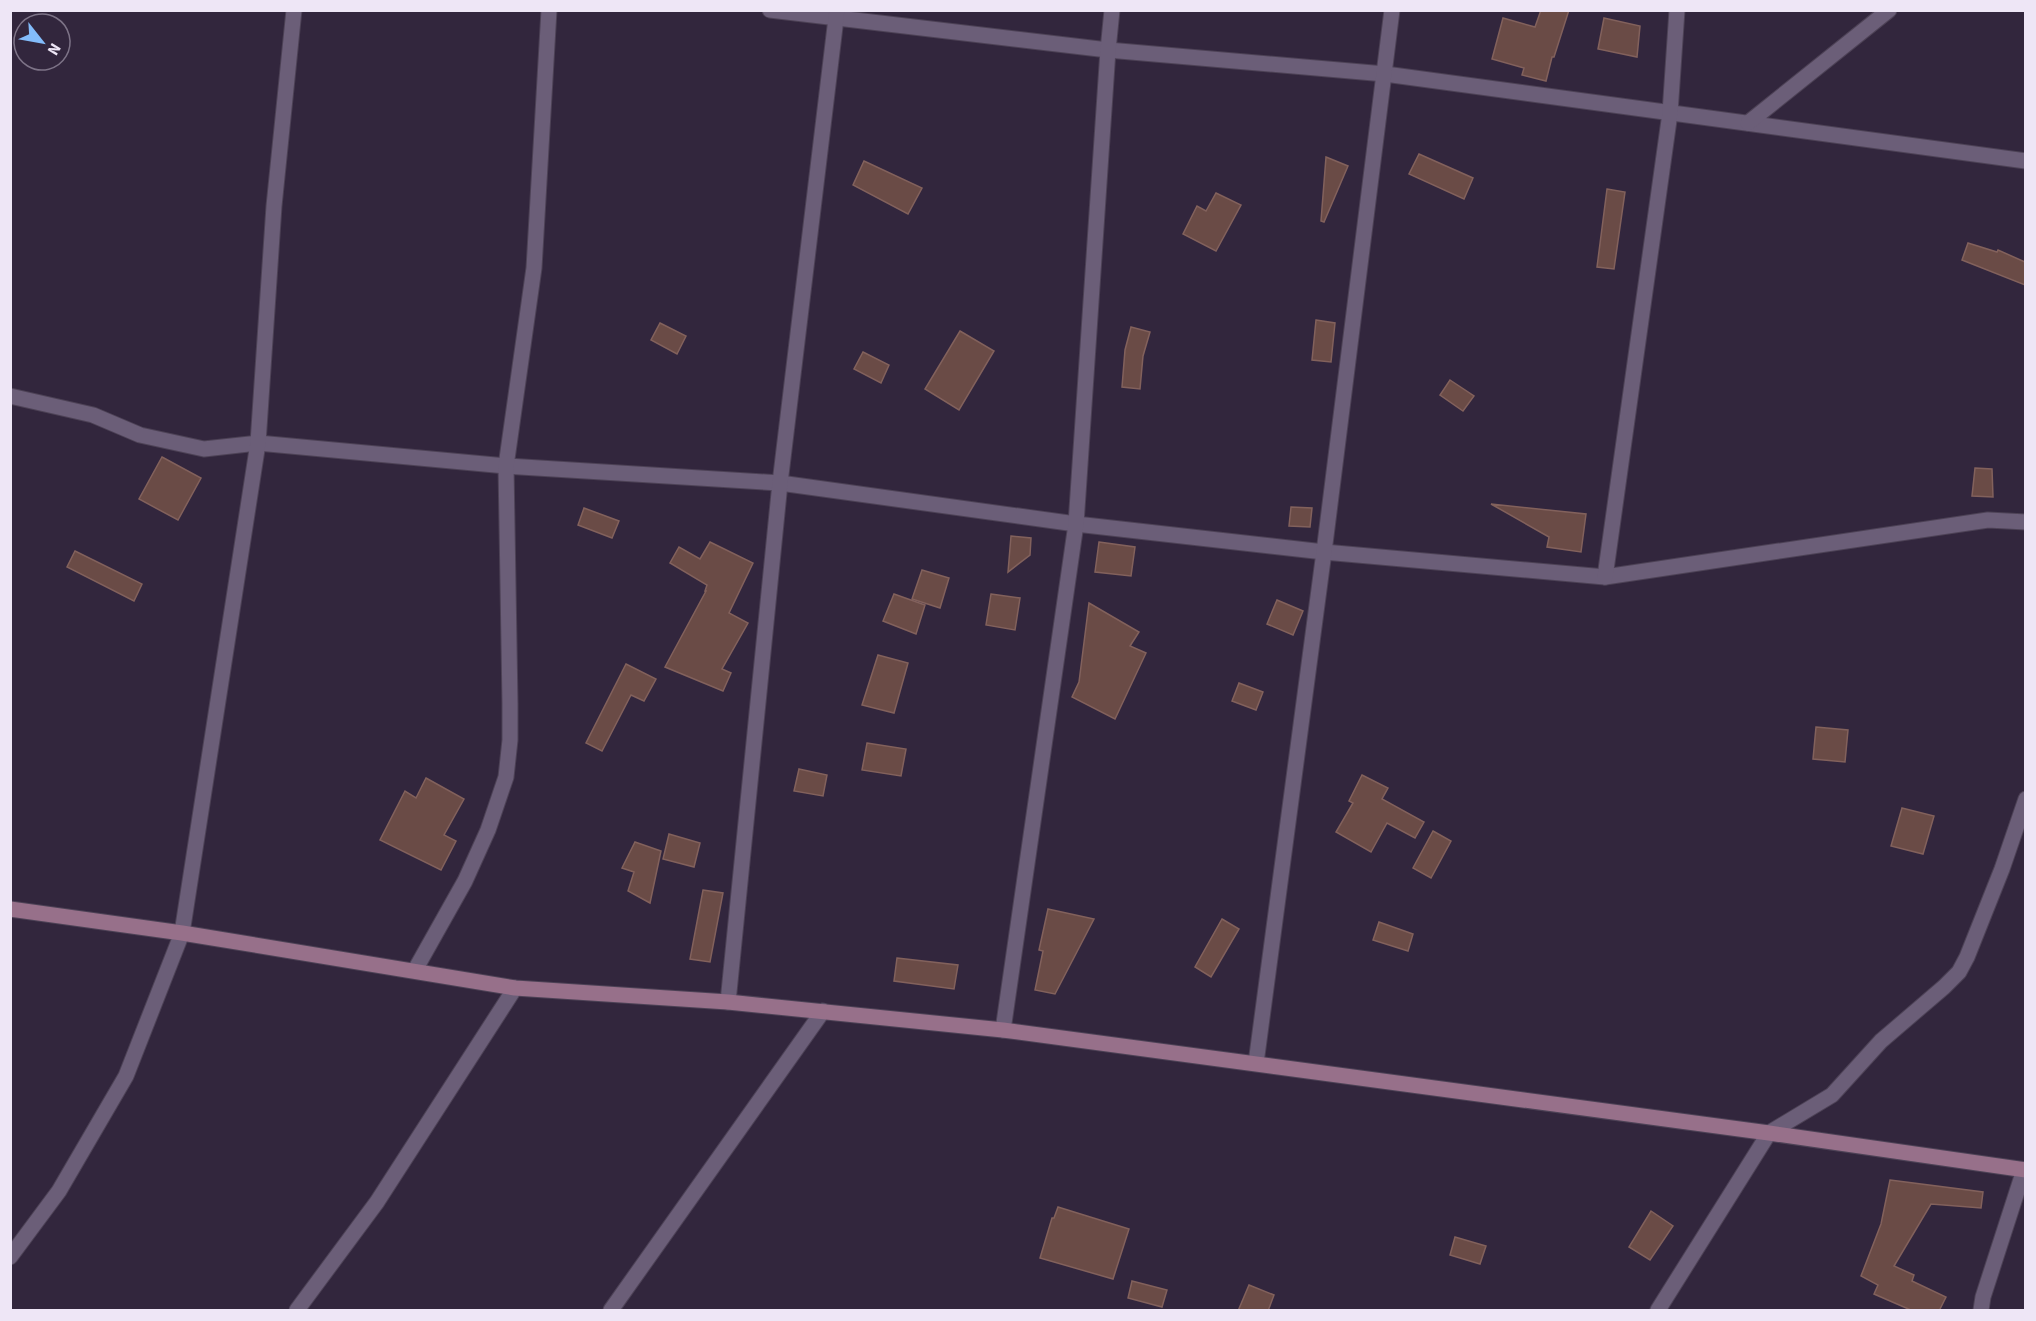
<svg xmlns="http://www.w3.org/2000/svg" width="2036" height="1321" font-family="'Source Sans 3',sans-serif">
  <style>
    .building { fill: #6a4b46; stroke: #82615c; stroke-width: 1.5 }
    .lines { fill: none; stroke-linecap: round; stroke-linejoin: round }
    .street-casing { stroke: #4d4256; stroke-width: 17 }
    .secondary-casing { stroke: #4d4256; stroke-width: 17 }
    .street { stroke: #6b5e78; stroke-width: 15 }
    .secondary { stroke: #97708a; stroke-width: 15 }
  </style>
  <rect width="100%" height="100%" fill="#32263d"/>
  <g class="building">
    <path d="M 1541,10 L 1569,10 L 1554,57 L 1552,57 L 1546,81 L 1522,75 L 1524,68 L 1492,59 L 1503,18 L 1535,27 Z"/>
    <path d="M 1604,18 L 1640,26 L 1637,57 L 1598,49 Z"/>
    <path d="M 1419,154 L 1473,178 L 1464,199 L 1409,174 Z"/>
    <path d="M 1326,157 L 1348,166 L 1324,222 L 1321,221 Z"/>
    <path d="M 864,161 L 922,188 L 908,214 L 853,185 Z"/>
    <path d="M 1607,189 L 1625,192 L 1614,269 L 1597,267 Z"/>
    <path d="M 1216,193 L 1241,205 L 1216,251 L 1183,234 L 1197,206 L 1206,211 Z"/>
    <path d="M 1968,243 L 1997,252 L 1998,250 L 2025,262 L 2025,285 L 1962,260 Z"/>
    <path d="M 1316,320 L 1335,323 L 1331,362 L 1312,360 Z"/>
    <path d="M 660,323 L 686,336 L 677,354 L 651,340 Z"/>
    <path d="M 1131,327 L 1150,332 L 1143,356 L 1140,389 L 1122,387 L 1125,350 Z"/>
    <path d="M 960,331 L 994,351 L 959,410 L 925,389 Z"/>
    <path d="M 863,352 L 889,365 L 881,383 L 854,369 Z"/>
    <path d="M 1450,380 L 1474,396 L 1463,411 L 1440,395 Z"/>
    <path d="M 162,457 L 201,478 L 178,520 L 139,499 Z"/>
    <path d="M 1975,468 L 1992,469 L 1993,497 L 1972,496 Z"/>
    <path d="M 1491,504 L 1586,514 L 1581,552 L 1547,547 L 1549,537 Z"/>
    <path d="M 1291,507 L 1312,508 L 1310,527 L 1289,526 Z"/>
    <path d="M 584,508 L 619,521 L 612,538 L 578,525 Z"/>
    <path d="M 1011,536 L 1031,538 L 1030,555 L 1008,572 Z"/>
    <path d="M 710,542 L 753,563 L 729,613 L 748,623 L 722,669 L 731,673 L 723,691 L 665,667 L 706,591 L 705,591 L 707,585 L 670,563 L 679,547 L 700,559 Z"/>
    <path d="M 1099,542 L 1135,547 L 1131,576 L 1095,572 Z"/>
    <path d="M 75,551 L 142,584 L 134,601 L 67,567 Z"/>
    <path d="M 922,570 L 949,578 L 940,608 L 912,599 Z"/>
    <path d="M 894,594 L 925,605 L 916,634 L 883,621 Z"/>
    <path d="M 991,594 L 1020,598 L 1015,630 L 986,625 Z"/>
    <path d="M 1277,600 L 1303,611 L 1293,635 L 1267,624 Z"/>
    <path d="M 1089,603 L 1139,632 L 1130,646 L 1146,653 L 1115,719 L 1072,697 L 1079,682 Z"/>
    <path d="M 878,655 L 908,663 L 894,713 L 862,705 Z"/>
    <path d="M 626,664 L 656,679 L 644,701 L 631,695 L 602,751 L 586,743 Z"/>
    <path d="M 1239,683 L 1263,692 L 1256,710 L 1232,701 Z"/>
    <path d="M 1816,727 L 1848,730 L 1845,762 L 1813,759 Z"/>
    <path d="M 867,743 L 906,749 L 901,776 L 862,770 Z"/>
    <path d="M 799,769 L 827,775 L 823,796 L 794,791 Z"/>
    <path d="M 1362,775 L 1388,788 L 1382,799 L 1424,822 L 1415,838 L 1387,823 L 1371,852 L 1336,832 L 1353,803 L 1349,801 Z"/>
    <path d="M 426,778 L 464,799 L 444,835 L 456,841 L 441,870 L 380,840 L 405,791 L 416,798 Z"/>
    <path d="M 1902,808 L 1934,816 L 1923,854 L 1891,846 Z"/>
    <path d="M 1433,831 L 1451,841 L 1431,878 L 1413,868 Z"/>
    <path d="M 669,834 L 700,843 L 694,867 L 663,859 Z"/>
    <path d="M 635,842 L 661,851 L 650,903 L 628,891 L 634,872 L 622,868 Z"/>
    <path d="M 703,890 L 723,893 L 710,962 L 690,959 Z"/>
    <path d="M 1048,909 L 1094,919 L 1055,994 L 1035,990 L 1043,951 L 1039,950 Z"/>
    <path d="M 1222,919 L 1239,929 L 1211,977 L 1195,967 Z"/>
    <path d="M 1379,922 L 1413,934 L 1408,951 L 1373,940 Z"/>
    <path d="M 897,958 L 958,965 L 954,989 L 894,981 Z"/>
    <path d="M 1890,1180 L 1983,1192 L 1981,1208 L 1931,1204 L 1894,1266 L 1914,1275 L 1912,1281 L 1946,1297 L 1939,1311 L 1913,1311 L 1874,1294 L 1878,1285 L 1861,1276 L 1881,1224 Z"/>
    <path d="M 1058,1207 L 1129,1229 L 1113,1279 L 1040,1258 L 1052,1218 L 1054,1218 Z"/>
    <path d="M 1651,1211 L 1673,1226 L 1650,1260 L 1629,1247 Z"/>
    <path d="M 1455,1237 L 1486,1246 L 1480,1264 L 1450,1255 Z"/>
    <path d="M 1132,1281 L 1167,1290 L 1162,1307 L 1128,1298 Z"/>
    <path d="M 1249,1285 L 1274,1295 L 1268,1311 L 1238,1311 Z"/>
  </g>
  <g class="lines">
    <defs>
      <g id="street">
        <path d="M 770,10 L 1108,50 L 1385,74 L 2026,161"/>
        <path d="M 1748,123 L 1889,10"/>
        <path d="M 10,396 L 93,415 L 140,435 L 204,449 L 258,443 L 506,466 L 780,483 L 1076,524 L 1324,552 L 1605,577 L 1988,520 L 2026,522"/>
        <path d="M 1605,577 L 1670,113 L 1677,10"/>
        <path d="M 415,970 L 465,881 L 488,830 L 506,777 L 510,740 L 510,703 L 506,466 L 534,268 L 549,10"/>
        <path d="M 728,1002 L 780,483 L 837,10"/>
        <path d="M 1003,1030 L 1076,524 L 1108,50 L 1112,10"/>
        <path d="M 1256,1063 L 1324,552 L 1392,10"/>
        <path d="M 10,1257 L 59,1191 L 126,1076 L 182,933 L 258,443 L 274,206 L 294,10"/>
        <path d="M 297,1310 L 377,1202 L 515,988"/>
        <path d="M 611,1310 L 823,1011"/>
        <path d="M 1658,1310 L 1769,1133 L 1832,1095 L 1881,1041 L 1944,987 L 1959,972 L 1967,957 L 2002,869 L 2026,799"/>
        <path d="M 1981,1310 L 1983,1297 L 2024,1170"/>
      </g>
      <path id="secondary" d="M 10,909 L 182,933 L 515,988 L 728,1002 L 1003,1030 L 1769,1133 L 2026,1170"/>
    </defs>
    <use href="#street" class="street-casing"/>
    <use href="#secondary" class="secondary-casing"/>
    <use href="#street" class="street"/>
    <use href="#secondary" class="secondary"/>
  </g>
  <rect width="2036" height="1321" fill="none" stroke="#eee6f6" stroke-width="24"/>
  <g transform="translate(42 42) rotate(121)"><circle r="28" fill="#32263d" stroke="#7d7387" stroke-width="1.5"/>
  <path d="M0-4.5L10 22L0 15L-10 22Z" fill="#83bcfb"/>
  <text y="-9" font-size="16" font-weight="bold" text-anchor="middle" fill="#eee6f6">N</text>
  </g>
</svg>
